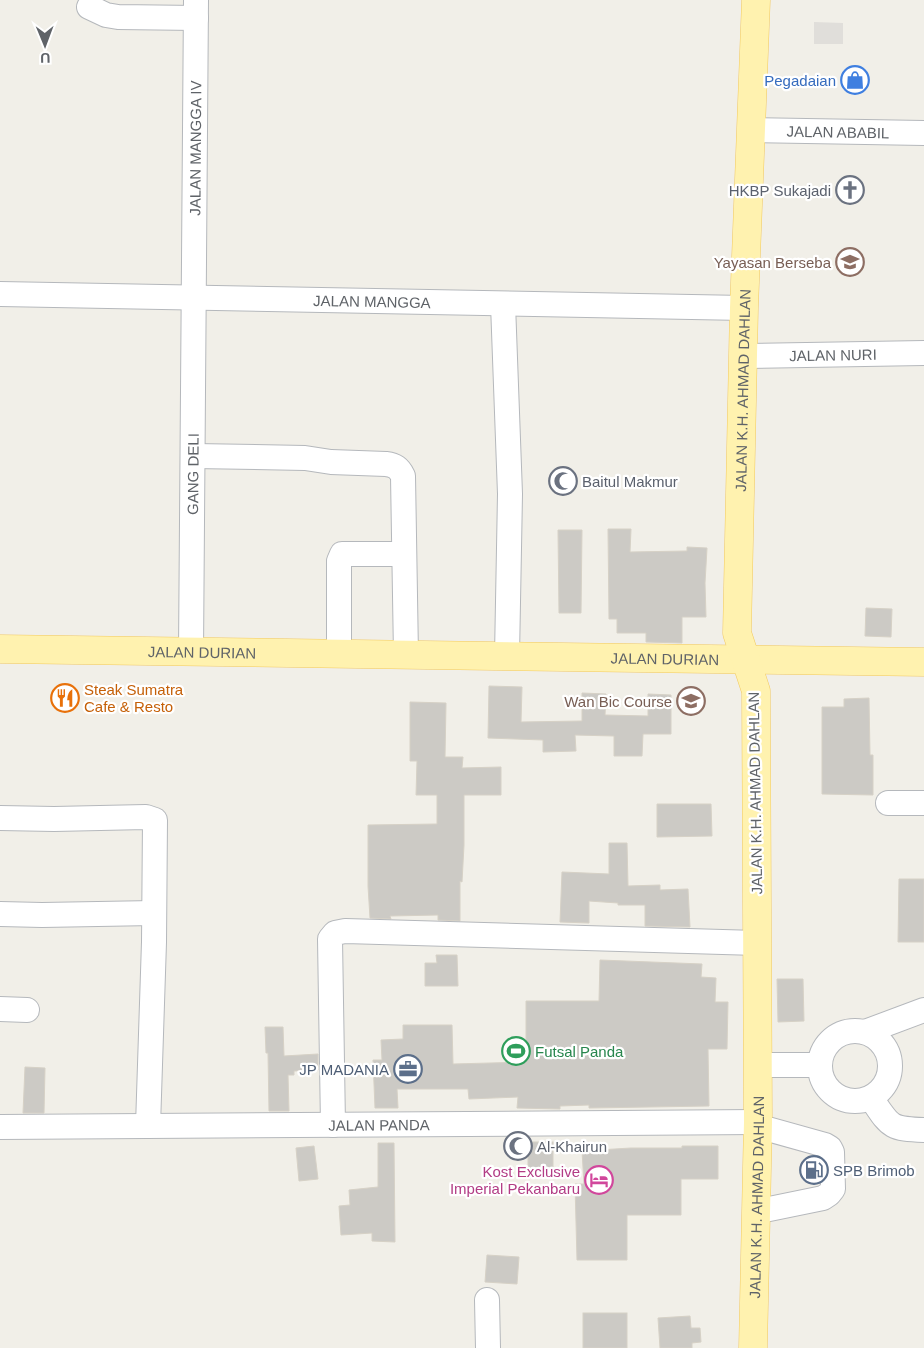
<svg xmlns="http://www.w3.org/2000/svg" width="924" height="1348" font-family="Helvetica,sans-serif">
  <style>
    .industrial { fill: #e0deda }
    .building { fill: #cccac5; stroke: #d6d1c6 }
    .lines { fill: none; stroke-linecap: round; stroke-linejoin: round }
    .minor-casing { stroke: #b5b8bc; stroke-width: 26 }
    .major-casing { stroke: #f2c960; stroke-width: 29 }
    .minor { stroke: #fff; stroke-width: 24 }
    .major { stroke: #fff2af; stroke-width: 28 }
    .labels { text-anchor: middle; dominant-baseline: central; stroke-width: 4.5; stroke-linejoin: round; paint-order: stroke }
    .shop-label { font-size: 15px; fill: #366cbe; stroke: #fff; text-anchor: end }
    .street-label { font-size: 15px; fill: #5f6368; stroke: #fff }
    .worship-label { font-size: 15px; fill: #5b616d; stroke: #fff; text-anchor: start }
    .education-label { font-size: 15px; fill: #785e54; stroke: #fff; text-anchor: end }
    .food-label { font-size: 15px; fill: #c56008; stroke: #fff; text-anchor: start }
    .leisure-label { font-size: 15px; fill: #27864d; stroke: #fff; text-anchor: start }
    .service-label { font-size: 15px; fill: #4e5e75; stroke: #fff; text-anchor: end }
    .hotel-label { font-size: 15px; fill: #b23c85; stroke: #fff; text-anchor: end }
  </style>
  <rect width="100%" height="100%" fill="#f1efe8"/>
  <path class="industrial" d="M 814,22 L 843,23 L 843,44 L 814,44 Z"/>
  <g class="building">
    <path d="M 608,529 L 631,529 L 630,552 L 687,551 L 687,547 L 707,548 L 705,583 L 706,617 L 682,617 L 682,643 L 646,642 L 646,633 L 617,633 L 617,619 L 609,619 Z"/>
    <path d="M 558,530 L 582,530 L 581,613 L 559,613 Z"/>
    <path d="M 866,608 L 892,609 L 891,637 L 865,636 Z"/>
    <path d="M 489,686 L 522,687 L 521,722 L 582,721 L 582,693 L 606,694 L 605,715 L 648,716 L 648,694 L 671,695 L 671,734 L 643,734 L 642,756 L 614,756 L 614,736 L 575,735 L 576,751 L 543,752 L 543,740 L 488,738 Z"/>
    <path d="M 869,698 L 870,755 L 873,755 L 873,795 L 822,794 L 822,707 L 844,707 L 844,699 Z"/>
    <path d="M 410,702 L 446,703 L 445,757 L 463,757 L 462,768 L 501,767 L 501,795 L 464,795 L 464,845 L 462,882 L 460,881 L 460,921 L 438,920 L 438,915 L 390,916 L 391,919 L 370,918 L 368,886 L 368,825 L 437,824 L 437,795 L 416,795 L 417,761 L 410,761 Z"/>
    <path d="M 657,804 L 711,804 L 712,836 L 657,837 Z"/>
    <path d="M 609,843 L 627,843 L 628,886 L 660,885 L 660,890 L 688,889 L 690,927 L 645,926 L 645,905 L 618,905 L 618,903 L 589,901 L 589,923 L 560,922 L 562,872 L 609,874 Z"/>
    <path d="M 899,879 L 924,879 L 924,942 L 898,942 Z"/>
    <path d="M 436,955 L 457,955 L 458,986 L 425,986 L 425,963 L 437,963 Z"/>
    <path d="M 600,960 L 702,964 L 701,977 L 716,978 L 715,1002 L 728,1002 L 727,1049 L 708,1049 L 709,1106 L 589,1108 L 589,1105 L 560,1106 L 560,1109 L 517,1108 L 518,1097 L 469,1099 L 468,1089 L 397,1089 L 398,1108 L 375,1108 L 373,1060 L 382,1060 L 381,1040 L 403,1039 L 403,1025 L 452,1025 L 453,1064 L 526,1062 L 526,1001 L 599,1001 Z"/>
    <path d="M 777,979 L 803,979 L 804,1021 L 778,1022 Z"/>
    <path d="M 265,1027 L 283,1027 L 284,1056 L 318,1054 L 318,1070 L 294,1071 L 294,1075 L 288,1075 L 289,1111 L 269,1111 L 268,1053 L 266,1053 Z"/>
    <path d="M 25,1067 L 45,1068 L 44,1113 L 23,1113 Z"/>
    <rect x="528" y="1142" width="25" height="29"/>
    <path d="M 378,1143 L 394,1143 L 395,1242 L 372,1241 L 372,1233 L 341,1235 L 339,1206 L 350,1205 L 349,1190 L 378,1187 Z"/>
    <path d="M 314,1146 L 318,1179 L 299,1181 L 296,1148 Z"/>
    <path d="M 682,1146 L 718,1146 L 718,1179 L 681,1179 L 681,1215 L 627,1215 L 627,1260 L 577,1260 L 575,1184 L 584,1184 L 582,1151 L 631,1148 L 682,1148 Z"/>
    <path d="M 487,1255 L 519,1257 L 517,1284 L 485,1282 Z"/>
    <rect x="583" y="1313" width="44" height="35"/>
    <path d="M 690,1316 L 691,1328 L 700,1328 L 701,1342 L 692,1343 L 692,1348 L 660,1348 L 658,1318 Z"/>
  </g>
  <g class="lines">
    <defs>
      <g id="minor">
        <path d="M 89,7 L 106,15 L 118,17 L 196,18"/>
        <path id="s1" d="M 752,130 L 924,133"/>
        <path id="s2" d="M 0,294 L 744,308"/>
        <path d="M 503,304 L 510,494 L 507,656"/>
        <path id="s3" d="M 743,356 L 924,353"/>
        <path d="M 194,456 L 305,458 L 331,462 L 386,464 C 395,465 399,468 403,476 L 406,655"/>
        <path id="s4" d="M 191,652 L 196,0"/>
        <path d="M 339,654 L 339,561 L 342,554 L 393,554"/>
        <path d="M 888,803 L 924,803"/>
        <path d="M 0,818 L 54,819 L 146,817 L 155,820 L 154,942 L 148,1126"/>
        <path d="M 0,914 L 42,915 L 154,913"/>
        <path d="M 0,1009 L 27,1010"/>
        <circle cx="855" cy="1066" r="35"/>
        <path d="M 865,1032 L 924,1010"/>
        <path d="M 757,1065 L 819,1065"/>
        <path d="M 871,1098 C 890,1126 889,1129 924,1130"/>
        <path d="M 333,1125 L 330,939 L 335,933 L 345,931 L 757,943"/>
        <path id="s5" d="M 0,1127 L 758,1122"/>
        <path d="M 755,1212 L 823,1198 L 829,1194 L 833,1189 L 832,1152 L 830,1148 L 825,1145 L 757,1126"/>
        <path d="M 487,1300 L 488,1348"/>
      </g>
      <g id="major">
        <path id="s6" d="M 0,649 L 924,662"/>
        <path id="s7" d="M 753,1348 L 758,1122 L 756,691 L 737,633 L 744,308 L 756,0"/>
      </g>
    </defs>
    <use href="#minor" class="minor-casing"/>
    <use href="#major" class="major-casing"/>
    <use href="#minor" class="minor"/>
    <use href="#major" class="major"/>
  </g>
  <defs>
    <symbol id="shop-ring" viewBox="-11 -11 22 22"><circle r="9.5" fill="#fff" stroke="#3f7fe0" stroke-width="1.5"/><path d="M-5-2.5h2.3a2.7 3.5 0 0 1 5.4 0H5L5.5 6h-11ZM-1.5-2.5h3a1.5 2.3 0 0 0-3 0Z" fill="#3f7fe0"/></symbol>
    <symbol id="church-ring" viewBox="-11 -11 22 22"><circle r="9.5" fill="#fff" stroke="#6b7280" stroke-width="1.5"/><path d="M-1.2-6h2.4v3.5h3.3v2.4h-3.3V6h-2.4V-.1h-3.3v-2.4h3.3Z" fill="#6b7280"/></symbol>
    <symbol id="school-ring" viewBox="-11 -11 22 22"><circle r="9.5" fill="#fff" stroke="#8d6e63" stroke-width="1.5"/><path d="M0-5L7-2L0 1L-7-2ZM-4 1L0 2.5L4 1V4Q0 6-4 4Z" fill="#8d6e63"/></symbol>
    <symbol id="mosque-ring" viewBox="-11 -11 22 22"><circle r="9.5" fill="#fff" stroke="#6b7280" stroke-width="1.5"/><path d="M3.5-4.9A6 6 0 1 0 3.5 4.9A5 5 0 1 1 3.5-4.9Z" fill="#6b7280"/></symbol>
    <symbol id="restaurant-ring" viewBox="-11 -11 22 22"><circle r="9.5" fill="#fff" stroke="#e8710a" stroke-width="1.5"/><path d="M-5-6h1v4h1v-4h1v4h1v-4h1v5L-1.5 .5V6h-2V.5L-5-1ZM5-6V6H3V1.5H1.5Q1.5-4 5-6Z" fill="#e8710a"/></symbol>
    <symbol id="stadium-ring" viewBox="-11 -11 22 22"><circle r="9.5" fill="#fff" stroke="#2e9e5b" stroke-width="1.5"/><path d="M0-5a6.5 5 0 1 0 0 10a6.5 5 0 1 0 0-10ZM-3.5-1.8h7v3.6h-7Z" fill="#2e9e5b"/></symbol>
    <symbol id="office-ring" viewBox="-11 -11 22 22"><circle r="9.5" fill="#fff" stroke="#5c6f8a" stroke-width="1.5"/><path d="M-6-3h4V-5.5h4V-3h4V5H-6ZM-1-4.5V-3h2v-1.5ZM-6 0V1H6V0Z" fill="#5c6f8a"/></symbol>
    <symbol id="fuel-ring" viewBox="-11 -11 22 22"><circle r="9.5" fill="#fff" stroke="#5c6f8a" stroke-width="1.5"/><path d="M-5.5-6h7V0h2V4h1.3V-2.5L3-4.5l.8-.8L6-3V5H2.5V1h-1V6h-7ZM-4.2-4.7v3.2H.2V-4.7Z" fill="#5c6f8a"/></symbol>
    <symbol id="hotel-ring" viewBox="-11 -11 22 22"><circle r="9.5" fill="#fff" stroke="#d1479c" stroke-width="1.5"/><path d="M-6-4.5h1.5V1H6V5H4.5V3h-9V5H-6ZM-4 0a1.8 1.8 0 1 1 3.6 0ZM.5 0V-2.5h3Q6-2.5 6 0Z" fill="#d1479c"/></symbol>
  </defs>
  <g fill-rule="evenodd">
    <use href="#shop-ring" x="839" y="64" width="32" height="32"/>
    <use href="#church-ring" x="834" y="174" width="32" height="32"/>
    <use href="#school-ring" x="834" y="246" width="32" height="32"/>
    <use href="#mosque-ring" x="547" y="465" width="32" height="32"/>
    <use href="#restaurant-ring" x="49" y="682" width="32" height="32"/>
    <use href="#school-ring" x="675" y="685" width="32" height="32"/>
    <use href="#stadium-ring" x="500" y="1035" width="32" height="32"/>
    <use href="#office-ring" x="392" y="1053" width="32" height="32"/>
    <use href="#mosque-ring" x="502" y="1130" width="32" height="32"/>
    <use href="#fuel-ring" x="798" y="1154" width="32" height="32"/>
    <use href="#hotel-ring" x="583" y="1164" width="32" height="32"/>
  </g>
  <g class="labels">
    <g class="shop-label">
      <text x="836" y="80">Pegadaian</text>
    </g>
    <g class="street-label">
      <text stroke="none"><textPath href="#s1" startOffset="86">JALAN ABABIL</textPath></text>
      <text stroke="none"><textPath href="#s4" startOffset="504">JALAN MANGGA IV</textPath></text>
      <text stroke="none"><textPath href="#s2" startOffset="372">JALAN MANGGA</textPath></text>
      <text stroke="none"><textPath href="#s3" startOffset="90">JALAN NURI</textPath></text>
      <text stroke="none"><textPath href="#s7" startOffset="961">JALAN K.H. AHMAD DAHLAN</textPath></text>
      <text stroke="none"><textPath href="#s4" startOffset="178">GANG DELI</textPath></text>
      <text stroke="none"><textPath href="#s6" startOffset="202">JALAN DURIAN</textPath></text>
      <text stroke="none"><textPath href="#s6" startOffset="665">JALAN DURIAN</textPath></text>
      <text transform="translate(755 793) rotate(-91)">JALAN K.H. AHMAD DAHLAN</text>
      <text stroke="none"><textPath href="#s5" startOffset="379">JALAN PANDA</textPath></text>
      <text stroke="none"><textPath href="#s7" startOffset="151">JALAN K.H. AHMAD DAHLAN</textPath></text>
    </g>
    <g class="worship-label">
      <text x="831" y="190" text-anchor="end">HKBP Sukajadi</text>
      <text x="582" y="481">Baitul Makmur</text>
      <text x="537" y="1146">Al-Khairun</text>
    </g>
    <g class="education-label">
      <text x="831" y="262">Yayasan Berseba</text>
      <text x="672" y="701">Wan Bic Course</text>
    </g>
    <g class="food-label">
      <text x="84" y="689">Steak Sumatra<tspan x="84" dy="17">Cafe &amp; Resto</tspan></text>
    </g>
    <g class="leisure-label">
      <text x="535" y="1051">Futsal Panda</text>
    </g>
    <g class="service-label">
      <text x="389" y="1069">JP MADANIA</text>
      <text x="833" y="1170" text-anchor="start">SPB Brimob</text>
    </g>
    <g class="hotel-label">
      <text x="580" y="1171">Kost Exclusive<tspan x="580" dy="17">Imperial Pekanbaru</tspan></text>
    </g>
  </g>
  <g transform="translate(45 45) rotate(179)" stroke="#ffffff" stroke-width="4" paint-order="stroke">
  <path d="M0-4L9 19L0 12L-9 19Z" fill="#5f6368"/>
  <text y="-8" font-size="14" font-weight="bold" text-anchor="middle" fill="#5f6368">U</text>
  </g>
</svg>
